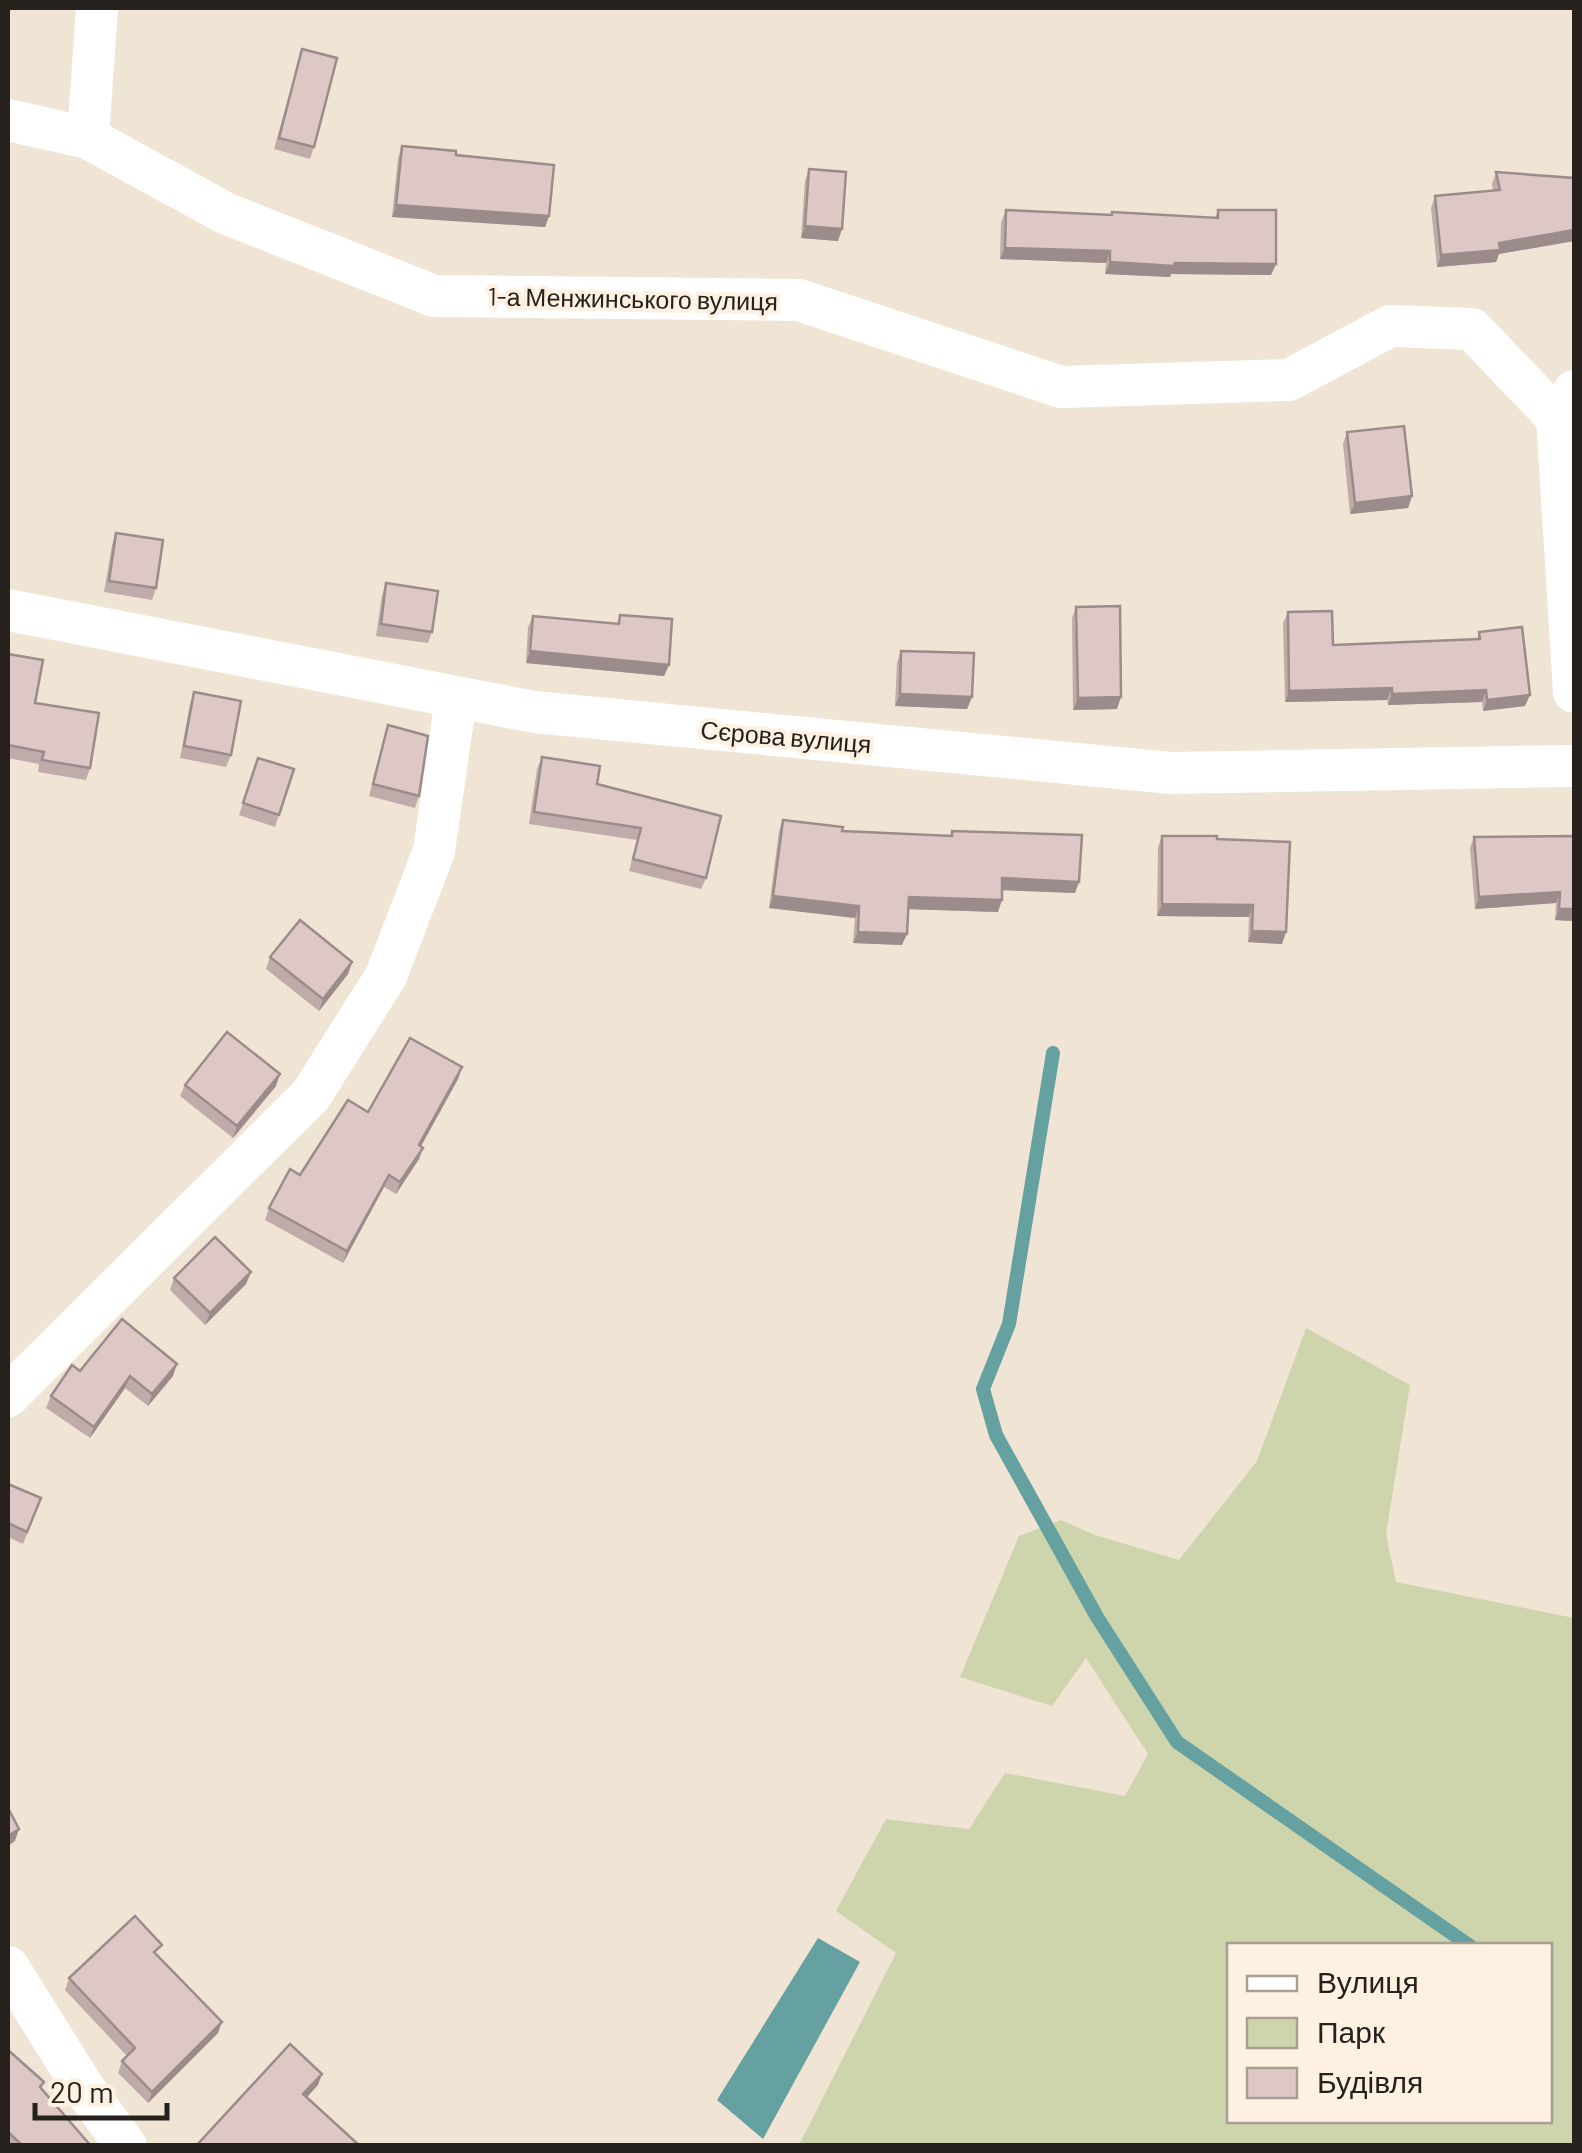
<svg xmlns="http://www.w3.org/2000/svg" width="1582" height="2153" font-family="Barlow,sans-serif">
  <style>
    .green { fill: #ced5ad; fill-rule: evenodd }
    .water { fill: #64a1a0 }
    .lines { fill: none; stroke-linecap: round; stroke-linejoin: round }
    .stream { stroke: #64a1a0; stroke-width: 14 }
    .minor { stroke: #fff; stroke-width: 42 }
    .wall { fill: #bfacaa }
    .shaded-wall { fill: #9b8c8b }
    .building { fill: #dec8c6; stroke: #9b8c8b; stroke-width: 2.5 }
    .labels { text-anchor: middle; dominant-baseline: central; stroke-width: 8; stroke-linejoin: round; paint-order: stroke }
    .street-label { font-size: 25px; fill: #26211c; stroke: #fef1e1 }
  </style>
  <rect width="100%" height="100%" fill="#f0e4d4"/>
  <path class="green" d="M 1306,1328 L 1410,1385 L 1386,1534 L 1396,1582 L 1574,1618 L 1574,2145 L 799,2145 L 896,1953 L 836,1911 L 886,1819 L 969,1829 L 1005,1773 L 1125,1796 L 1148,1754 L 1086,1658 L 1052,1706 L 960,1677 L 1019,1536 L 1061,1520 L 1095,1535 L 1179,1560 L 1257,1461 ZM 1230,1946 L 1550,1946 L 1550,2120 L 1230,2120 Z"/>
  <path class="water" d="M 818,1938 L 860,1962 L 763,2139 L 717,2100 Z"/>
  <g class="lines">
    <path class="stream" d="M 1053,1053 L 1009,1324 L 983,1389 L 996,1435 L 1097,1617 L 1177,1742 L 1470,1946"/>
    <g class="minor">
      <path d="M 8,120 L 88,138 L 225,213 L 434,296 L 799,300 L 1061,387 L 1289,380 L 1390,326 L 1472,329 L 1557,418 L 1574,391"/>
      <path d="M 88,138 L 97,8"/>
      <path d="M 1557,418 L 1574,692"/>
      <path d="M 8,610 L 534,712 L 1171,773 L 1574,766"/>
      <path d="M 8,1396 L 311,1095 L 386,976 L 434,851 L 456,698"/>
      <path d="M 8,1967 L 83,2087 L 126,2146"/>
    </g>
  </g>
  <g class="wall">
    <path d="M 302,49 L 314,147 L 310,159 L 274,149 Z"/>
    <path d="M 402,146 L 456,155 L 549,216 L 545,227 L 392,217 L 398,158 Z"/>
    <path d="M 809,169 L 838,241 L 801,238 L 805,181 Z"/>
    <path d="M 1496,172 L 1574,178 L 1574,241 L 1499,254 L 1496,262 L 1437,267 L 1431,208 L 1435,196 L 1493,191 L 1492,184 Z"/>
    <path d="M 1006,210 L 1215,218 L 1218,210 L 1276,264 L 1271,275 L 1171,274 L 1170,277 L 1105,274 L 1106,263 L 1000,259 L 1001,222 Z"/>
    <path d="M 1347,432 L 1412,496 L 1408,508 L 1350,514 L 1343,444 Z"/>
    <path d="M 116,533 L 156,588 L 152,600 L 104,592 L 112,545 Z"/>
    <path d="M 386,583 L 432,632 L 428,643 L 376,636 L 382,595 Z"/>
    <path d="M 1076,607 L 1117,709 L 1073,710 L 1072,618 Z"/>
    <path d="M 1288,612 L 1333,645 L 1477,639 L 1479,632 L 1525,706 L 1483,711 L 1482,702 L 1388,705 L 1387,700 L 1285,702 L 1283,623 Z"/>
    <path d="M 620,615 L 669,665 L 664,676 L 526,663 L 528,627 L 533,616 L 617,623 Z"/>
    <path d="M 901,651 L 972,697 L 967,709 L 895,706 L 897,662 Z"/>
    <path d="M 8,654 L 35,703 L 90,768 L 86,780 L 38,772 L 39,764 L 8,758 Z"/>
    <path d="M 194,692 L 231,755 L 226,767 L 180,758 L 190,704 Z"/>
    <path d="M 388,725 L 419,796 L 415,808 L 369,796 Z"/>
    <path d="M 542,757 L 597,784 L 706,878 L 701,889 L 629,871 L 637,840 L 529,824 L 537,769 Z"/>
    <path d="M 258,758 L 294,769 L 275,827 L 239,815 Z"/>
    <path d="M 783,820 L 842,831 L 950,836 L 952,831 L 1075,893 L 1002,890 L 998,912 L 908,909 L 902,945 L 853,943 L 855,918 L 769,908 L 779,831 Z"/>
    <path d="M 1162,836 L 1217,839 L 1282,944 L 1248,942 L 1249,917 L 1157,916 L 1158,847 Z"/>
    <path d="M 1574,836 L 1574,921 L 1555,920 L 1556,903 L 1475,909 L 1470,848 L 1474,837 Z"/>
    <path d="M 270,957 L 352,962 L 348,974 L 319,1011 L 266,969 Z"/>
    <path d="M 462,1067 L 458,1079 L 421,1146 L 419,1159 L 396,1194 L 384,1187 L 343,1263 L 265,1220 L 269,1208 L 368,1112 Z"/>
    <path d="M 185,1085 L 276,1086 L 233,1138 L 180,1096 Z"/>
    <path d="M 251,1272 L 246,1284 L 205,1325 L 170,1290 L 174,1278 Z"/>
    <path d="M 80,1371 L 173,1376 L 148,1406 L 125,1388 L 90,1438 L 46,1408 L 51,1396 Z"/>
    <path d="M 8,1484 L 41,1498 L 23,1544 L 8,1537 Z"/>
    <path d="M 158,1956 L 218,2033 L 148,2103 L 118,2073 L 122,2061 L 127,2056 L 65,1990 L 69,1978 Z"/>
    <path d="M 8,2050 L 41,2088 L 91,2146 L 8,2146 Z"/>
  </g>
  <g class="shaded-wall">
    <path d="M 396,205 L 549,216 L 545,227 L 392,217 Z"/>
    <path d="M 805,226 L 842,229 L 838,241 L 801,238 Z"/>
    <path d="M 1574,230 L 1574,241 L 1499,254 L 1496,262 L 1437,267 L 1441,255 L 1499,243 Z"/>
    <path d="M 1005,248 L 1110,251 L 1106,263 L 1000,259 Z"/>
    <path d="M 1110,262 L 1175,263 L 1276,264 L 1271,275 L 1171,274 L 1170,277 L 1105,274 Z"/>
    <path d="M 1412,496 L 1408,508 L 1350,514 L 1355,503 Z"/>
    <path d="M 530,651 L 669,665 L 664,676 L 526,663 Z"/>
    <path d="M 1392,688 L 1387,700 L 1285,702 L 1289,691 Z"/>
    <path d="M 1486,690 L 1482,702 L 1388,705 L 1392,694 Z"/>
    <path d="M 900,694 L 972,697 L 967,709 L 895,706 Z"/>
    <path d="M 1530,695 L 1525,706 L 1483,711 L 1487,700 Z"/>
    <path d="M 1121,697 L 1117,709 L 1073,710 L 1078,698 Z"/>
    <path d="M 1002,878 L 1079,882 L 1075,893 L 998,890 Z"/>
    <path d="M 1560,892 L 1556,903 L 1475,909 L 1479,897 Z"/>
    <path d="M 773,896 L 859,906 L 855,918 L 769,908 Z"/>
    <path d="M 909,897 L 1002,900 L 998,912 L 904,909 Z"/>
    <path d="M 1162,904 L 1253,905 L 1249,917 L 1157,916 Z"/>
    <path d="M 1559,909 L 1574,909 L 1574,921 L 1555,920 Z"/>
    <path d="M 1252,931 L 1286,932 L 1282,944 L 1248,942 Z"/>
    <path d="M 858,932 L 907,934 L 902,945 L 853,943 Z"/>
    <path d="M 352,962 L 348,974 L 319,1011 L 323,999 Z"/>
    <path d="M 462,1067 L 458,1079 L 415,1157 L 419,1145 Z"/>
    <path d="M 280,1074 L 276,1086 L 233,1138 L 237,1126 Z"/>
    <path d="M 423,1148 L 419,1159 L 396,1194 L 400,1182 Z"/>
    <path d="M 389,1175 L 384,1187 L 343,1263 L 347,1251 Z"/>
    <path d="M 251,1272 L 246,1284 L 205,1325 L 210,1313 Z"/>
    <path d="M 177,1364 L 173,1376 L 148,1406 L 152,1394 Z"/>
    <path d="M 130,1376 L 125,1388 L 90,1438 L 94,1427 Z"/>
    <path d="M 19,1829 L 15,1841 L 8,1846 L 8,1836 Z"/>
    <path d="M 222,2022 L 218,2033 L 148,2103 L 152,2092 Z"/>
    <path d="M 322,2074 L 318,2085 L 299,2106 L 303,2094 Z"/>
  </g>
  <g class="building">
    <path d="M 302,49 L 337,58 L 314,147 L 279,138 Z"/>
    <path d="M 402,146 L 456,151 L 456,155 L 554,165 L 549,216 L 396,205 Z"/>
    <path d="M 809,169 L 846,172 L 842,229 L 805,226 Z"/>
    <path d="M 1496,172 L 1574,178 L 1574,230 L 1499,243 L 1500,250 L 1441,255 L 1435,196 L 1500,190 Z"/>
    <path d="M 1006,210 L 1112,215 L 1112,212 L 1218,218 L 1218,210 L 1276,210 L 1276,264 L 1175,263 L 1174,266 L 1110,262 L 1110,251 L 1005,248 Z"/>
    <path d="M 1404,426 L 1412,496 L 1355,503 L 1347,432 Z"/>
    <path d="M 116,533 L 163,540 L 156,588 L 109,581 Z"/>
    <path d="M 386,583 L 438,591 L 432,632 L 381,624 Z"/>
    <path d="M 1120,606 L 1121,697 L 1078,698 L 1076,607 Z"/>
    <path d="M 1332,611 L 1333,645 L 1480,639 L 1479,632 L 1522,627 L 1530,695 L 1487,700 L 1486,690 L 1392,694 L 1392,688 L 1289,691 L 1288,612 Z"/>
    <path d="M 620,615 L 672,619 L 669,665 L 530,651 L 533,616 L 619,624 Z"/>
    <path d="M 901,651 L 974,653 L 972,697 L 900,694 Z"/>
    <path d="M 8,654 L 43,660 L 35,703 L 99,713 L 90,768 L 42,760 L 44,752 L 8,745 Z"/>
    <path d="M 194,692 L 241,701 L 231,755 L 184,746 Z"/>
    <path d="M 388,725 L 428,736 L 419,796 L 373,784 Z"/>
    <path d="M 542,757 L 600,766 L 597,784 L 721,816 L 706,878 L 633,859 L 641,828 L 534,812 Z"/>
    <path d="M 258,758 L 294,769 L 279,815 L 243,803 Z"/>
    <path d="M 783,820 L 843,827 L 842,831 L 952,836 L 952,831 L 1082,835 L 1079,882 L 1002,878 L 1002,900 L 909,897 L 907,934 L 858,932 L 859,906 L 773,896 Z"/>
    <path d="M 1162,836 L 1217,836 L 1217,839 L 1290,842 L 1286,932 L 1252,931 L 1253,905 L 1162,904 Z"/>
    <path d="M 1574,836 L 1574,909 L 1559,909 L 1560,892 L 1479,897 L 1474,837 Z"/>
    <path d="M 300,920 L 352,962 L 323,999 L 270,957 Z"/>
    <path d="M 227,1032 L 280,1074 L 237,1126 L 185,1085 Z"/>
    <path d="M 410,1038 L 462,1067 L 419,1145 L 423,1148 L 400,1182 L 389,1175 L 347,1251 L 269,1208 L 290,1169 L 300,1175 L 348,1100 L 368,1112 Z"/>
    <path d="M 215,1237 L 251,1272 L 210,1313 L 174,1278 Z"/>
    <path d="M 122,1319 L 177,1364 L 152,1394 L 130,1376 L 94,1427 L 51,1396 L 72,1365 L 80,1371 Z"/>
    <path d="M 8,1484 L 41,1498 L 27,1532 L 8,1523 Z"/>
    <path d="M 8,1808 L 19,1829 L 8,1836 Z"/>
    <path d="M 135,1916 L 162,1945 L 154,1952 L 222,2022 L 152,2092 L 122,2061 L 135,2048 L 69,1978 Z"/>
    <path d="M 290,2044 L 322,2074 L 303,2094 L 360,2146 L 196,2146 Z"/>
    <path d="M 8,2050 L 44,2082 L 40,2087 L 91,2146 L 23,2146 L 8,2132 Z"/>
  </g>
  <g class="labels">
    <g class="street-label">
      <text transform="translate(633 298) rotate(1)">1-а Менжинського вулиця</text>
      <text transform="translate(786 736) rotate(5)">Сєрова вулиця</text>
    </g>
  </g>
  <rect width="1582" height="2153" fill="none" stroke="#26211c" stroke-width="20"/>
  <rect x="1227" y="1943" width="325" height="180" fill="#fef1e1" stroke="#a89e92" stroke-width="2.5"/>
  <rect x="1247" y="1976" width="50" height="15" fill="#ffffff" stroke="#a89e92" stroke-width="2.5"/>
  <text x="1317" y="1993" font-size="30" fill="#26211c">Вулиця</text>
  <rect x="1247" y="2018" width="50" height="30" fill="#ced5ad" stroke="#a89e92" stroke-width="2.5"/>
  <text x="1317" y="2043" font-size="30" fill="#26211c">Парк</text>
  <rect x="1247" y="2068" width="50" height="30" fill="#dec8c6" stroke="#a89e92" stroke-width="2.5"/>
  <text x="1317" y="2093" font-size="30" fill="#26211c">Будівля</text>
  <path d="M35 2103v15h132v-15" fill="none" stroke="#26211c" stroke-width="5"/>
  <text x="50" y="2103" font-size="30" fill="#26211c" stroke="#fef1e1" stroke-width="8" paint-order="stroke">20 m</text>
</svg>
